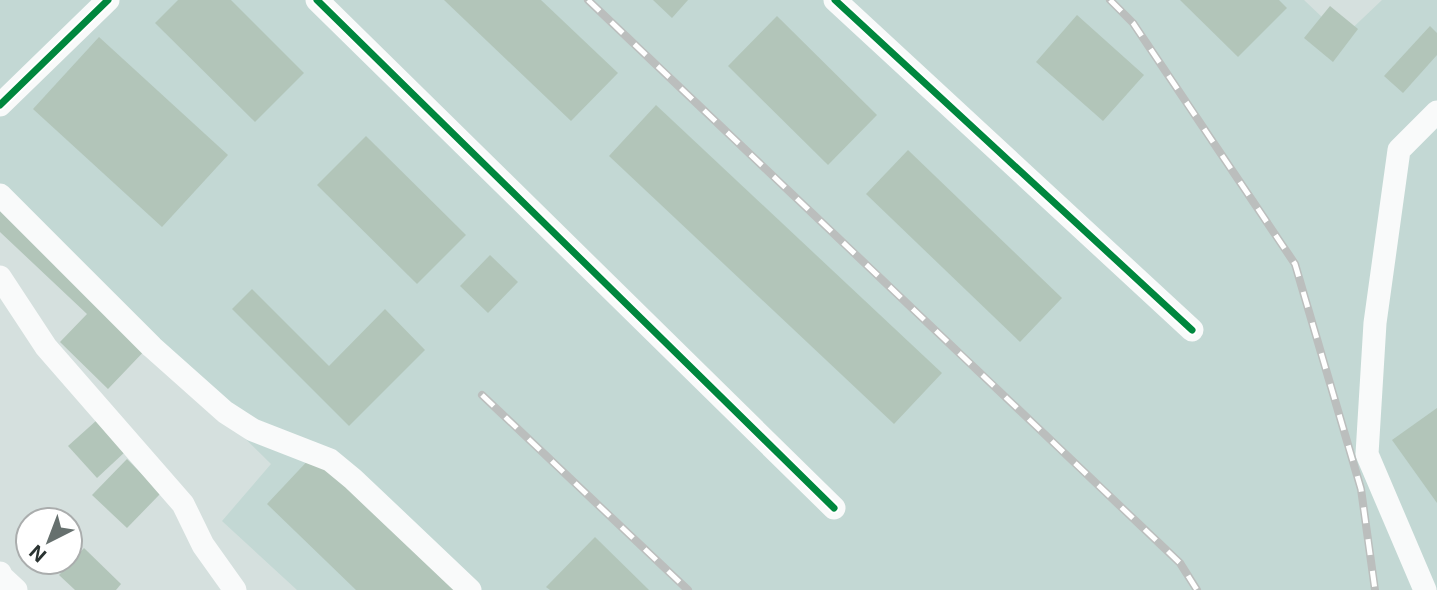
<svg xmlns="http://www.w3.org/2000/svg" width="1437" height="590" font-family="Inter,sans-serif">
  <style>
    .built { fill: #c3d8d4 }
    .building { fill: #b2c5b9 }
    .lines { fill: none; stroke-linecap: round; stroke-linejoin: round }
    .minor { stroke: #f9fafa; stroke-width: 23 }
    .rail-casing { stroke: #bbbebd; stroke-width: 8 }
    .rail { stroke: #fff; stroke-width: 5; stroke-dasharray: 16; stroke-linecap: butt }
    .cycleway-casing { stroke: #fff; stroke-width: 11 }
    .cycleway { stroke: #00873e; stroke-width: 7 }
  </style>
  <rect width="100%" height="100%" fill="#d5e0de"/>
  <path class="built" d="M 0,0 L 1304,0 L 1343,37 L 1382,0 L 1437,0 L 1437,590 L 297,590 L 222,521 L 271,464 L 152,347 L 0,202 Z"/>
  <g class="building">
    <path d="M 178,0 L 231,0 L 304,73 L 255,122 L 155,23 Z"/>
    <path d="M 444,0 L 541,0 L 618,73 L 571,121 Z"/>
    <path d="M 653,0 L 688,0 L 672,18 Z"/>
    <path d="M 1180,0 L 1279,0 L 1287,8 L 1238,57 Z"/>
    <path d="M 1330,6 L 1358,29 L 1333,62 L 1304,38 Z"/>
    <path d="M 1077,15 L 1144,75 L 1103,121 L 1036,62 Z"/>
    <path d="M 777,16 L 877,115 L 828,165 L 728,66 Z"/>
    <path d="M 1430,26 L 1437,33 L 1437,55 L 1403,93 L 1384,76 Z"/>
    <path d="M 99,37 L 228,155 L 162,227 L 33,109 Z"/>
    <path d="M 656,105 L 942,373 L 894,424 L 609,156 Z"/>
    <path d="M 366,136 L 466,235 L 417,284 L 317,185 Z"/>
    <path d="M 908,150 L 1062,298 L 1020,342 L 866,194 Z"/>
    <path d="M 0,202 L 150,345 L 108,389 L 60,342 L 87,314 L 0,232 Z"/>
    <path d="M 490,255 L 518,282 L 488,313 L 460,286 Z"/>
    <path d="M 252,289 L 329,366 L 385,309 L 425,350 L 349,426 L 232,309 Z"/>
    <path d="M 1437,408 L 1437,503 L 1392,440 Z"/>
    <path d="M 97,420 L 126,451 L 97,478 L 68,446 Z"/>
    <path d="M 314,454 L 456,590 L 356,590 L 267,504 Z"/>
    <path d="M 127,459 L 161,493 L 127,528 L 92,495 Z"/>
    <path d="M 595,537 L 649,590 L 550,590 L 546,587 Z"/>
    <path d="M 84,548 L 121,584 L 116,590 L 75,590 L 59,575 Z"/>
  </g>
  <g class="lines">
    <g class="minor">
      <path d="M 317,0 L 834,508"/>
      <path d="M 835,0 L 1192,330"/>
      <path d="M 0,105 L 108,0"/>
      <path d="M 0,195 L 152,347 L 225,412 L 253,430 L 330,460 L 353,479 L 470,590"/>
      <path d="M 0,277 L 46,347 L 183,504 L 203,545 L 235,590"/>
      <path d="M 0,573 L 2,577 L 16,590"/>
      <path d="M 1425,590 L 1367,454 L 1375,323 L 1399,150 L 1437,112"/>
    </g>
    <defs>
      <g id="rail">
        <path d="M 588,0 L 1180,563 L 1197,590"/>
        <path d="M 1110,0 L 1133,23 L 1295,264 L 1361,489 L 1375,590"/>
        <path d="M 482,395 L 688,590"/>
      </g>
    </defs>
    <use href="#rail" class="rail-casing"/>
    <use href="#rail" class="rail"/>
    <defs>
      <g id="cycleway">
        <path d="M 317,0 L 834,508"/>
        <path d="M 835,0 L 1192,330"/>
        <path d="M 0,105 L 108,0"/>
      </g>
    </defs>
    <use href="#cycleway" class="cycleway-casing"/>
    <use href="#cycleway" class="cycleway"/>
  </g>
  <g transform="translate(49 541) rotate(222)"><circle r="33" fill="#ffffff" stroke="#aaadad" stroke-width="2"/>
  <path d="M0-5L12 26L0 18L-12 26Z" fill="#66706e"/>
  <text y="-10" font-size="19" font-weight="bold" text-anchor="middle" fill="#2a3331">N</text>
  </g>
</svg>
